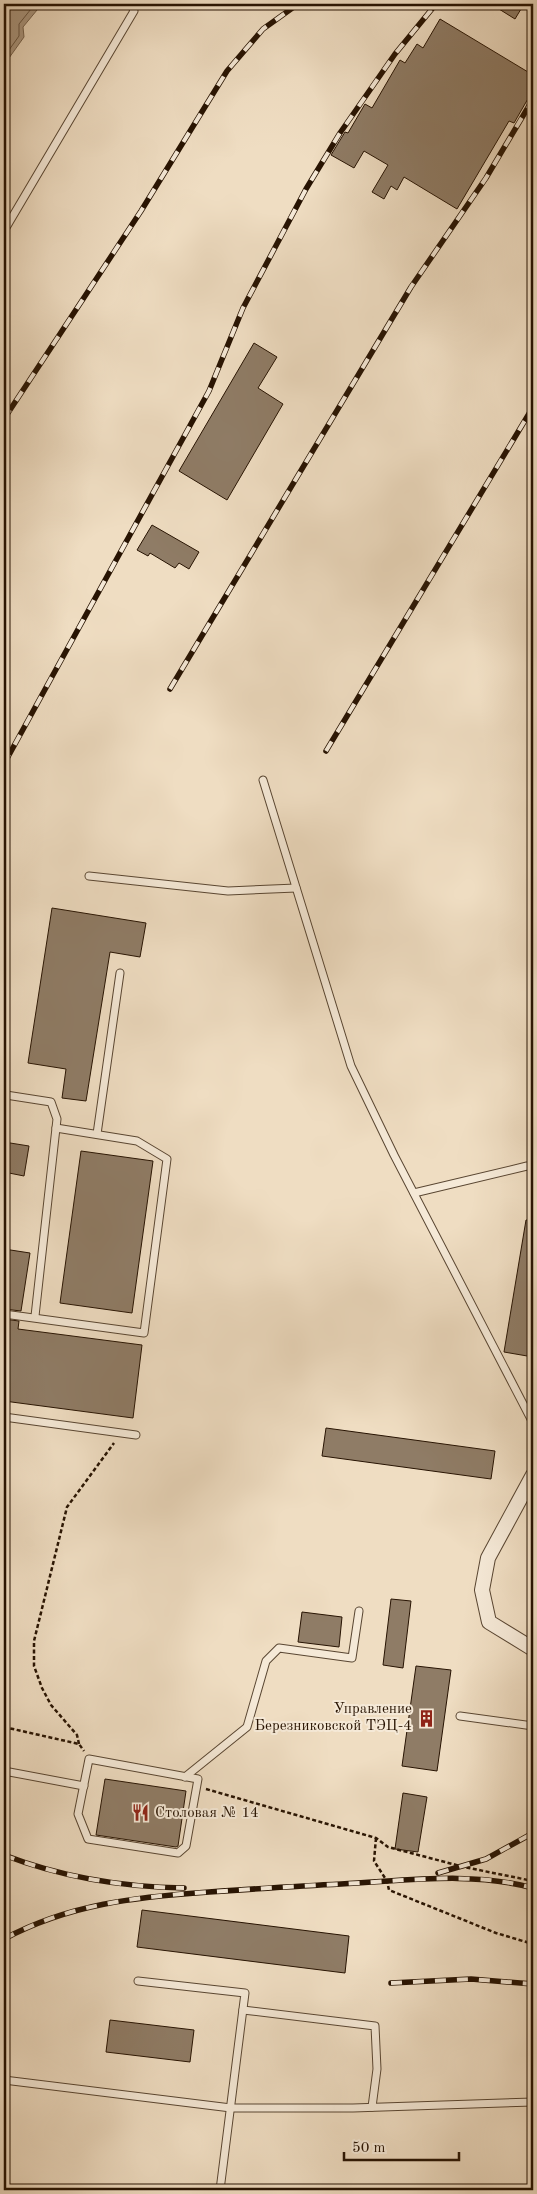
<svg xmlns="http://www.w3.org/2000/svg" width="537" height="2194" font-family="'Old Standard TT',serif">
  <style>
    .water { fill: #ab9881; stroke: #76634e }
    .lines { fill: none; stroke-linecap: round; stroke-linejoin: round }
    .shore { stroke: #695642; stroke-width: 1 }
    .building { fill: #8f7c66; stroke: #271302 }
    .lane-casing { stroke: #594632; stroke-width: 9 }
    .street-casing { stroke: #594632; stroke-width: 16 }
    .path { stroke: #271302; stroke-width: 2.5; stroke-dasharray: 4 2.5; stroke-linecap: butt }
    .lane { stroke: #f5e9d7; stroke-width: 7 }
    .street { stroke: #f5e9d7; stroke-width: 14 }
    .rail-casing { stroke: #271302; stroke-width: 5.5 }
    .rail { stroke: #f5e9d7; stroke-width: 4; stroke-dasharray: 11; stroke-linecap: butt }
    .labels { text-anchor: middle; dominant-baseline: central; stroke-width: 4; stroke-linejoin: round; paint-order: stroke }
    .poi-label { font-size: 15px; fill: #271302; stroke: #f5e9d7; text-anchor: end }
  </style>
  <rect width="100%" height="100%" fill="#efddc2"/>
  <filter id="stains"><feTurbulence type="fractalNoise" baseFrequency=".004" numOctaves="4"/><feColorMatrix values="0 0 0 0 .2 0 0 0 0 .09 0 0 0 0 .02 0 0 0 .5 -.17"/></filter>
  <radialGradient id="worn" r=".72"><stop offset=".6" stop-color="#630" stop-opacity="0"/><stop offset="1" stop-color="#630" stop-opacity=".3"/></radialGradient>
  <path class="water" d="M 4,4 L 42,4 L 23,27 L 24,37 L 4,65 Z"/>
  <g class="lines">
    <path class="shore" d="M 4,57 L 19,36 L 19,24 L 35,4"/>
  </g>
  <g class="building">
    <path d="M 491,4 L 524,4 L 515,19 Z"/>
    <path d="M 440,19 L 533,75 L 533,90 L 514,123 L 509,121 L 457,209 L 404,177 L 397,190 L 391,186 L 384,199 L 372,192 L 388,165 L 364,151 L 354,168 L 331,155 L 345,132 L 348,133 L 365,104 L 372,108 L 400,60 L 405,63 L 417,44 L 423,48 Z"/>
    <path d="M 254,343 L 277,357 L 258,388 L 283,404 L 227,500 L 179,471 Z"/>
    <path d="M 152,525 L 199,552 L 189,569 L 179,563 L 175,568 L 150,553 L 148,556 L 137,550 Z"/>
    <path d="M 52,908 L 146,923 L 140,957 L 110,952 L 86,1101 L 62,1098 L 66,1069 L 28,1063 Z"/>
    <path d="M 4,1142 L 29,1146 L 24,1176 L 4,1172 Z"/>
    <path d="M 81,1151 L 153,1161 L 132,1313 L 60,1303 Z"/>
    <path d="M 526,1220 L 533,1220 L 533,1357 L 504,1352 Z"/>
    <path d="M 4,1249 L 30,1253 L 21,1311 L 4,1309 Z"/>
    <path d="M 4,1319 L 19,1321 L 18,1329 L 142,1345 L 133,1418 L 4,1401 Z"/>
    <path d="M 326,1428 L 495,1451 L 491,1479 L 322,1456 Z"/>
    <path d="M 391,1599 L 411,1601 L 403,1668 L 383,1665 Z"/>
    <path d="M 302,1612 L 342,1617 L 339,1647 L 298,1642 Z"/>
    <path d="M 416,1666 L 451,1670 L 437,1771 L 402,1766 Z"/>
    <path d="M 105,1779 L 186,1791 L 178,1846 L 176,1847 L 96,1835 Z"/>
    <path d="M 403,1793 L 427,1797 L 418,1852 L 395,1849 Z"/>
    <path d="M 142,1910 L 349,1936 L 345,1973 L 137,1947 Z"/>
    <path d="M 110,2020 L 194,2030 L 190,2062 L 106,2052 Z"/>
  </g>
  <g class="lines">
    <defs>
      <g id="lane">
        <path d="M 4,231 L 134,11 L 131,4"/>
        <path d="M 263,780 L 351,1066 L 394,1155 L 533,1423"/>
        <path d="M 89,876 L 228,891 L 296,888"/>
        <path d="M 4,1097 L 6,1095 L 51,1102 L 57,1119 L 35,1316"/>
        <path d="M 97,1134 L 120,973"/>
        <path d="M 414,1193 L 527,1166 L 533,1167"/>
        <path d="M 4,1314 L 144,1333 L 167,1159 L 137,1141 L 56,1128"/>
        <path d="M 4,1417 L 136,1435"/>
        <path d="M 460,1716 L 533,1726"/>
        <path d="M 89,1759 L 198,1779 L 186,1846 L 178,1853 L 88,1839 L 78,1814 Z"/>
        <path d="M 4,1771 L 84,1786"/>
        <path d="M 185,1777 L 247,1727 L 266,1661 L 279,1648 L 352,1658 L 359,1611"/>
        <path d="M 138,1981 L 245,1993 L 220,2190"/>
        <path d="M 243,2010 L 375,2026 L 377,2069 L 372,2107"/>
        <path d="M 4,2080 L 231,2108 L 353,2108 L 533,2102"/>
      </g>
      <path id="street" d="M 533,1475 L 488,1558 L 482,1590 L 489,1622 L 533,1649"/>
    </defs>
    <use href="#lane" class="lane-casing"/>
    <use href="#street" class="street-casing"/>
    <g class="path">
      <path d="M 4,1727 L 79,1744 L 84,1751"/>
      <path d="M 79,1744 L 77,1735 L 51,1705 L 42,1688 L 34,1666 L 34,1641 L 67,1507 L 114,1443"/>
      <path d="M 206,1789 L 376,1838 L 388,1847 L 464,1867 L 533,1881"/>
      <path d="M 376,1838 L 374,1861 L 387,1881 L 389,1890 L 496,1933 L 533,1944"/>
    </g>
    <use href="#lane" class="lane"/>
    <use href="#street" class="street"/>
    <defs>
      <g id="rail">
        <path d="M 4,419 L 141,211 L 227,71 L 263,29 L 298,4"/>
        <path d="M 170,689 L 411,287 L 486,178 L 533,99"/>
        <path d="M 326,751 L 533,407"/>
        <path d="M 4,764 L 209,391 L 243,308 L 306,189 L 340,133 L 395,54 L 436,4"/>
        <path d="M 4,1855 C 61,1877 123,1887 184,1888"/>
        <path d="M 438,1873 L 486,1859 L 533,1833"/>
        <path d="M 4,1939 C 69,1904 136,1897 209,1892 C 253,1889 297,1886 341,1884 C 405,1881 471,1871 533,1888"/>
        <path d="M 391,1983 L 471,1979 L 533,1984"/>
      </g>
    </defs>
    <use href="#rail" class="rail-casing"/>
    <use href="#rail" class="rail"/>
  </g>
  <defs>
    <symbol id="building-bare" viewBox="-9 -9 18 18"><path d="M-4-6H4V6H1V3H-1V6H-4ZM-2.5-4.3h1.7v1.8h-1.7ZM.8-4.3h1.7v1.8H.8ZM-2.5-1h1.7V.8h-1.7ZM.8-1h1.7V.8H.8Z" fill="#8f2418" stroke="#f5e9d7" stroke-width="2.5" paint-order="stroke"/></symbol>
    <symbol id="restaurant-bare" viewBox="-9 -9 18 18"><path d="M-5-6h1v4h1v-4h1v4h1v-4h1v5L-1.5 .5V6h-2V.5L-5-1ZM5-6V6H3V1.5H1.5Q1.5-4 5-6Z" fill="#8f2418" stroke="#f5e9d7" stroke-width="2.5" paint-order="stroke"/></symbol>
  </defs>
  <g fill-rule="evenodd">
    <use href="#building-bare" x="414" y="1706" width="25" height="25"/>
    <use href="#restaurant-bare" x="128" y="1800" width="25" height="25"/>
  </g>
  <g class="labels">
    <g class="poi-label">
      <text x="412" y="1709">Управление<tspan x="412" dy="17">Березниковской ТЭЦ-4</tspan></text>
      <text x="155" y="1813" text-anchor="start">Cтоловая № 14</text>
    </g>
  </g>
  <rect width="537" height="2194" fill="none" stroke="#efddc2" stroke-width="20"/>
  <rect x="5" y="5" width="527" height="2184" fill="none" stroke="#271302" stroke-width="2.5"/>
  <rect x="10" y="10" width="517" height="2174" fill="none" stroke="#271302"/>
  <path d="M344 2152v8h115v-8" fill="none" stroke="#271302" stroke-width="2.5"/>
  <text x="352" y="2152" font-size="15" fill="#271302" stroke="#f5e9d7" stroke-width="4" paint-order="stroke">50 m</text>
  <rect width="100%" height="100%" filter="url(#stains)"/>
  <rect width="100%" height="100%" fill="url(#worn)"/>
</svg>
